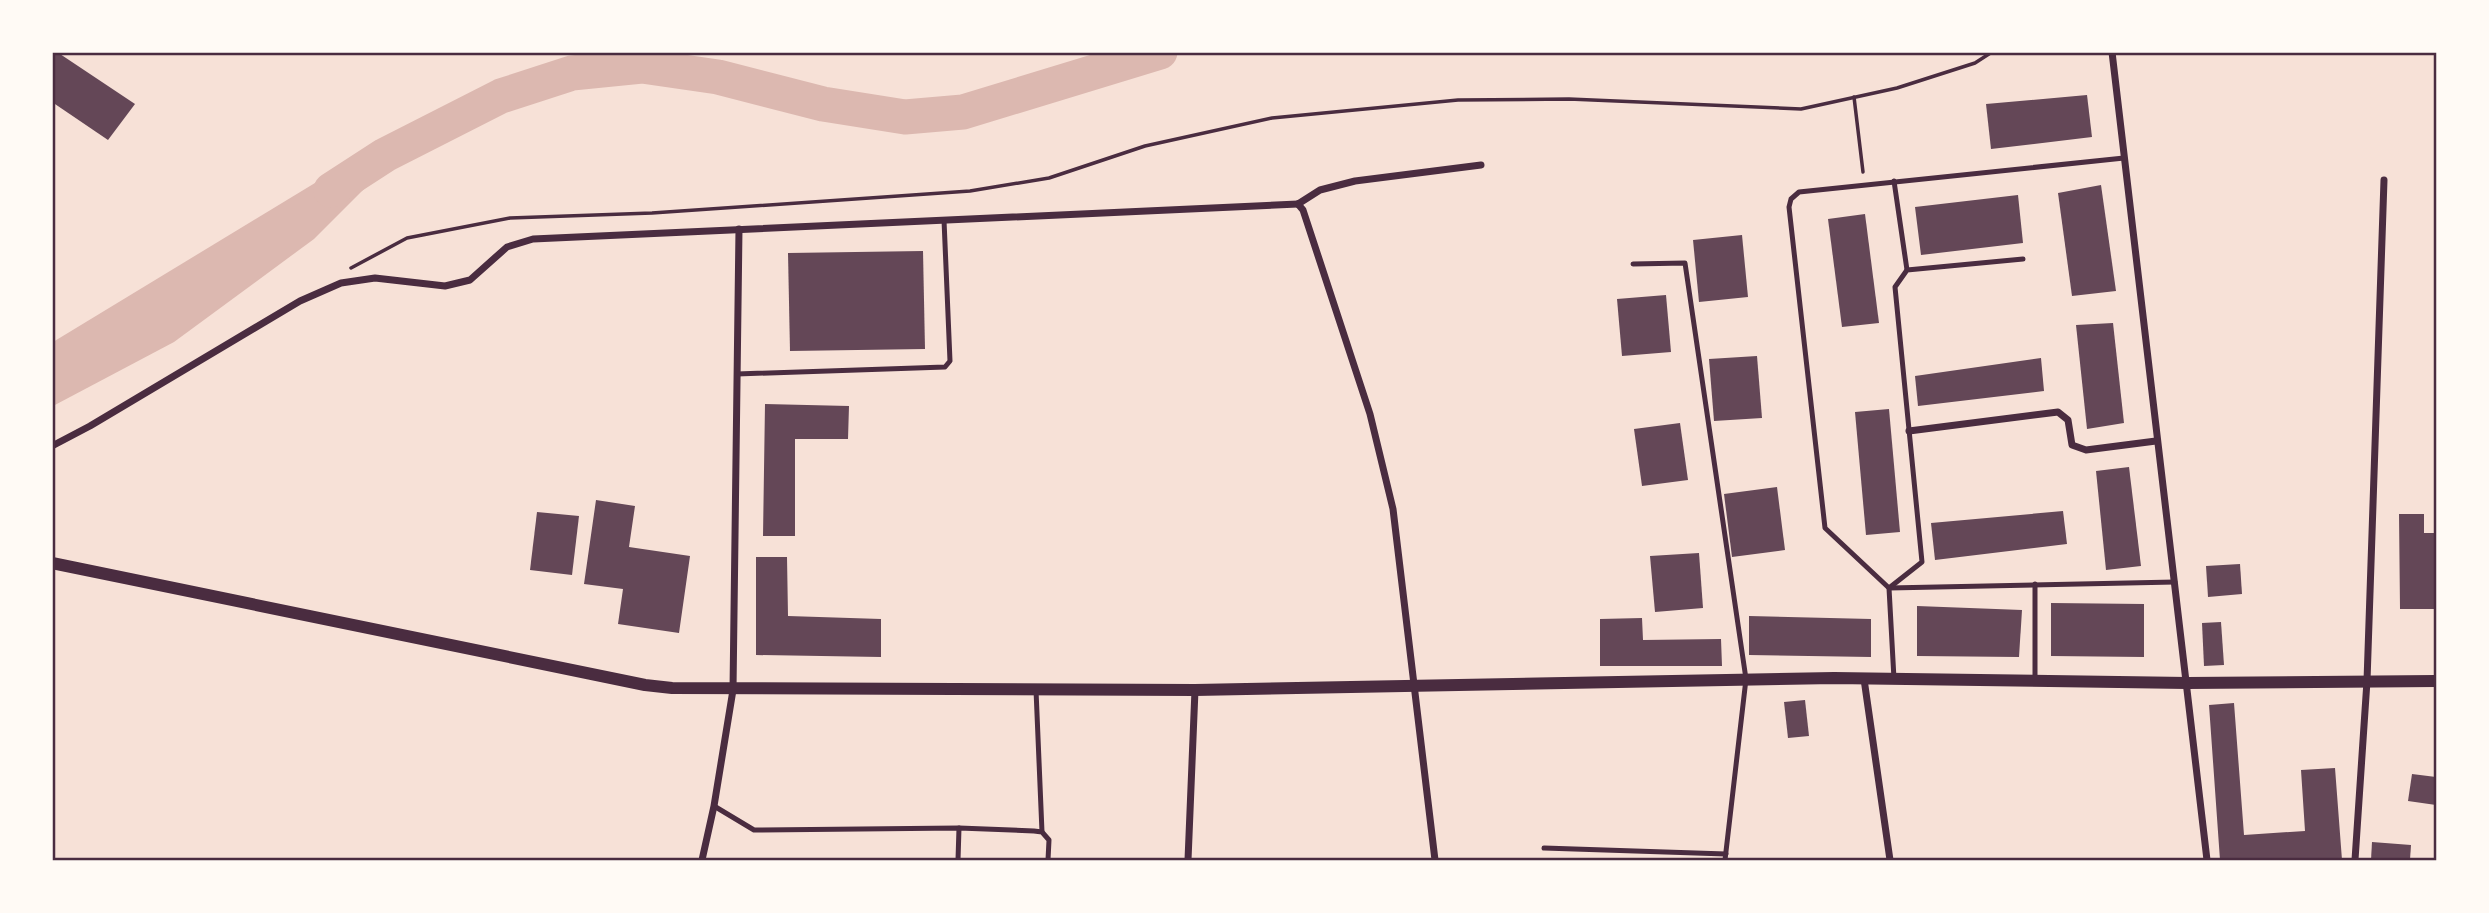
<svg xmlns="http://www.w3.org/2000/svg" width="2489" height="913" font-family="'Titillium Web',sans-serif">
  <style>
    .water { fill: #dcb8b0 }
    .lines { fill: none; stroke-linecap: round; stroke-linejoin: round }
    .river { stroke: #dcb8b0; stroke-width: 35 }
    .building { fill: #644757 }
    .path { stroke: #4a2c40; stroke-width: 3.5 }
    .service { stroke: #4a2c40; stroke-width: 5 }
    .minor { stroke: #4a2c40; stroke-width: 7 }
    .tertiary { stroke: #4a2c40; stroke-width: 12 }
    .neatline { fill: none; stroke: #4a2c40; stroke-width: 2.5 }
  </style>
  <rect width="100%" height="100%" fill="#f7e1d7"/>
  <path class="water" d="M 366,152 L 376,177 L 314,239 L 174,342 L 53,406 L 53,342 Z"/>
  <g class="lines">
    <path class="river" d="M 331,190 L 385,155 L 501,96 L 572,73 L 642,66 L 718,77 L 823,104 L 905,117 L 963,112 L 1160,52"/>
  </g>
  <g class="building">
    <path d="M 57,52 L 135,104 L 108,140 L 52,102 L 52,59 Z"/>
    <path d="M 2087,95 L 2092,137 L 1991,149 L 1986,104 Z"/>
    <path d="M 2101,185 L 2116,291 L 2072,296 L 2058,193 Z"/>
    <path d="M 2018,195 L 2023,243 L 1921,255 L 1915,207 Z"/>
    <path d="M 1865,214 L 1879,323 L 1842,327 L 1828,219 Z"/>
    <path d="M 1742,235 L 1748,297 L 1699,302 L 1693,240 Z"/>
    <path d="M 923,251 L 925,349 L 790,351 L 788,253 Z"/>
    <path d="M 1666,295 L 1671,352 L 1622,356 L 1617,299 Z"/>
    <path d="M 2113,323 L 2124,423 L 2087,429 L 2076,325 Z"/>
    <path d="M 1757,356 L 1762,418 L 1714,421 L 1709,359 Z"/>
    <path d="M 2041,358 L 2044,391 L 1918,406 L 1915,376 Z"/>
    <path d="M 765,404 L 849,406 L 848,439 L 795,439 L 795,536 L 763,536 Z"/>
    <path d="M 1889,409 L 1900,532 L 1866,535 L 1855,412 Z"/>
    <path d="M 1680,423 L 1688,480 L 1642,486 L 1634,429 Z"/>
    <path d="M 2129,467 L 2141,566 L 2106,570 L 2096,471 Z"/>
    <path d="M 1777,487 L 1785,550 L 1732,557 L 1724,494 Z"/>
    <path d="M 596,500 L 635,506 L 629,547 L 690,556 L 679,633 L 618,624 L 623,589 L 584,584 Z"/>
    <path d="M 2063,511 L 2067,544 L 1935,560 L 1931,523 Z"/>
    <path d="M 537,512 L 579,516 L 572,575 L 530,570 Z"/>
    <path d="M 2399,514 L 2424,514 L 2424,533 L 2436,533 L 2436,609 L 2400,609 Z"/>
    <path d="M 1699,553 L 1703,608 L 1655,612 L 1650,556 Z"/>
    <path d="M 756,557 L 787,557 L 788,616 L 881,619 L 881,657 L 756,655 Z"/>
    <path d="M 2240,564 L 2242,594 L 2208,597 L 2206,566 Z"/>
    <path d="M 2051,603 L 2144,604 L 2144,657 L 2051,656 Z"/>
    <path d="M 1917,606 L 2022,610 L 2019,657 L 1917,656 Z"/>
    <path d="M 1749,616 L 1871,619 L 1871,657 L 1749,655 Z"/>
    <path d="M 1642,618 L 1643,640 L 1721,639 L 1722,666 L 1600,666 L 1600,619 Z"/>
    <path d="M 2221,622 L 2224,665 L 2204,666 L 2202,623 Z"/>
    <path d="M 1805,700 L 1809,736 L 1788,738 L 1784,702 Z"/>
    <path d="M 2234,703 L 2244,835 L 2305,831 L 2301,770 L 2335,768 L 2342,860 L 2220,860 L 2209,705 Z"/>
    <path d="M 2412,774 L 2436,777 L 2436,805 L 2408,801 Z"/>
    <path d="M 2372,842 L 2411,845 L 2410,860 L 2371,860 Z"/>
  </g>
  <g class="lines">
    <g class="path">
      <path d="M 1854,97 L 1863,172"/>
      <path d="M 351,268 L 407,238 L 510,218 L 652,213 L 970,191 L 1049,178 L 1145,146 L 1272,118 L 1458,100 L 1569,99 L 1801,109 L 1897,88 L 1975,63 L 1992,52"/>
    </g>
    <g class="service">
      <path d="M 1894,181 L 1907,270"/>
      <path d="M 1633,264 L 1685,263 L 1746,679 L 1725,860"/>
      <path d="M 737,374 L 945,367 L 950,361 L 944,220"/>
      <path d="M 2035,584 L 2035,679"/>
      <path d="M 1889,588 L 1922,562 L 1895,287 L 1907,270 L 2023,259"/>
      <path d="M 1889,588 L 2175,582"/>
      <path d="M 1894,679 L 1889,588 L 1825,528 L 1789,207 L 1791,199 L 1799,192 L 2124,158"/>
      <path d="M 1036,690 L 1042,832"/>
      <path d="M 714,806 L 754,830 L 959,828 L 1034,831 L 1042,832 L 1049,840 L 1048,860"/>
      <path d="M 1544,848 L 1726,854"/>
      <path d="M 958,860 L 959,828"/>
    </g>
    <g class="minor">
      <path d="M 2112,52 L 2207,860"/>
      <path d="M 1298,204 L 1303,210 L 1370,414 L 1393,509 L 1435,860"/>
      <path d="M 1298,204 L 1320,190 L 1355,181 L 1481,165"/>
      <path d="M 1909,431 L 2058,412 L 2068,420 L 2072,445 L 2086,450 L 2156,441"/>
      <path d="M 52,446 L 90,426 L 300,301 L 341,283 L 375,278 L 445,286 L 470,280 L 507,247 L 533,239 L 1298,204"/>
      <path d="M 1864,679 L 1890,860"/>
      <path d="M 702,860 L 714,806 L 733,690 L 739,229"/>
      <path d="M 1188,860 L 1195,690"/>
      <path d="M 2355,860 L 2367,681 L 2384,180"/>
    </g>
    <path class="tertiary" d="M 52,563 L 645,685 L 672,688 L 1195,690 L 1834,678 L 2187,683 L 2436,681"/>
  </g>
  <rect width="2489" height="913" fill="none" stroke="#fffaf5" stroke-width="108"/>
  <rect x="54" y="54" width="2381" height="805" class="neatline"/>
</svg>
